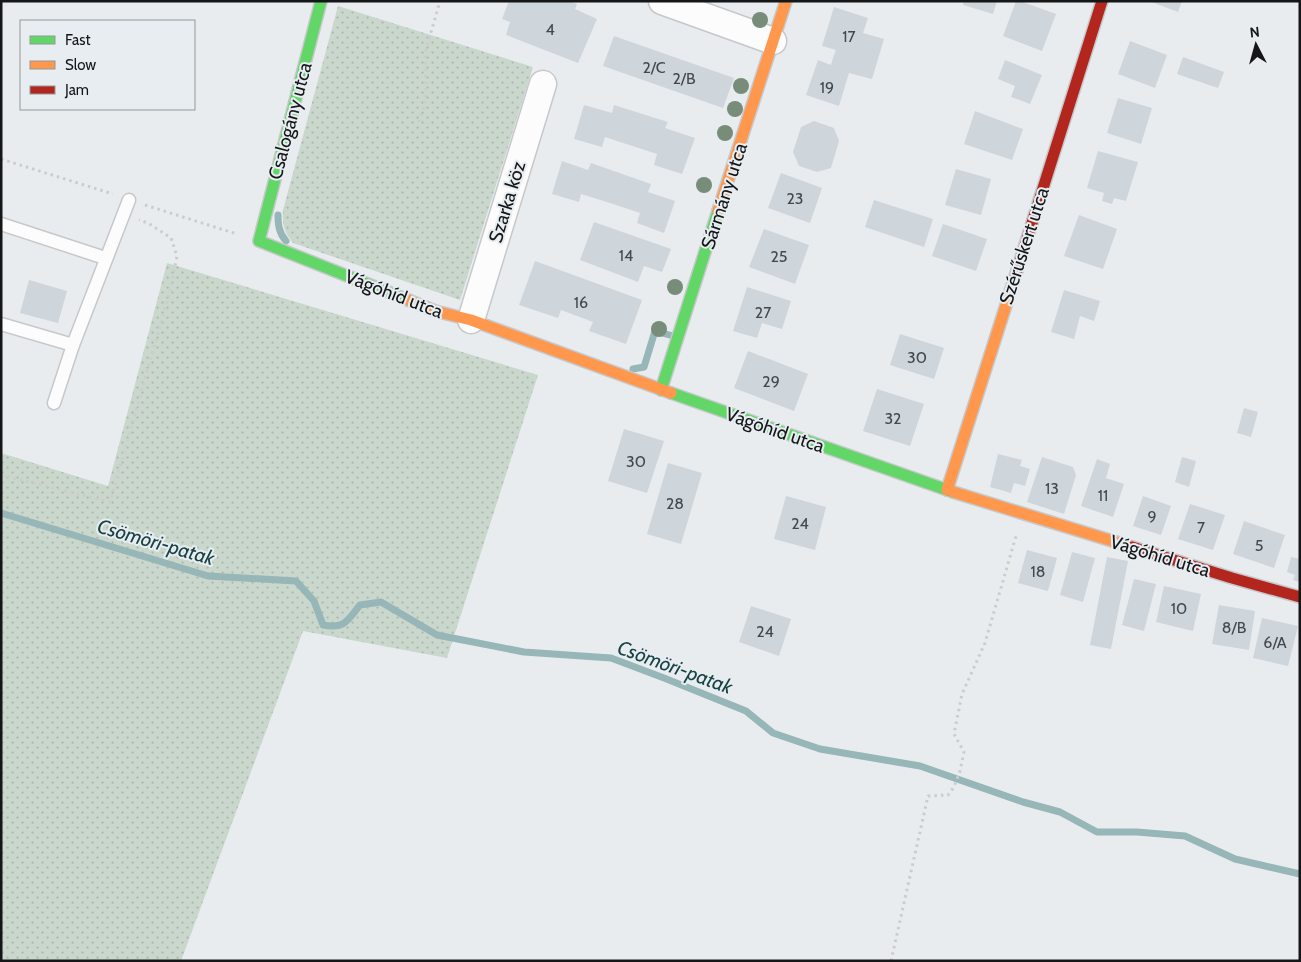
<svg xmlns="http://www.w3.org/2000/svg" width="1301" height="962" font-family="Cabin,sans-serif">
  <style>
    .grass { fill: url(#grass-dots) }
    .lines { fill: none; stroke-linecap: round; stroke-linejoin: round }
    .stream { stroke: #97b6b8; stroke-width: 7 }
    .building { fill: #ced5db }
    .lane-casing { stroke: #c6c8cb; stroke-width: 15 }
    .street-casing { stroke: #c6c8cb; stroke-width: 29 }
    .fast-casing { stroke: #c6c8cb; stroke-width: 14 }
    .slow-casing { stroke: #c6c8cb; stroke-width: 14 }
    .jam-casing { stroke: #c6c8cb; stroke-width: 14 }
    .path { stroke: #cbcccd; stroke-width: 3; stroke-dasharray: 2.5 4; stroke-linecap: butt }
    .lane { stroke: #fcfcfd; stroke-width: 12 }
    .street { stroke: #fcfcfd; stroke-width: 26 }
    .fast { stroke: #63d668; stroke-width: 11 }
    .slow { stroke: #ff974d; stroke-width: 11 }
    .jam { stroke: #b3261e; stroke-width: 11 }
    .tree { fill: #778c79 }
    .labels { text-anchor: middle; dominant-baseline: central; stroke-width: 4; stroke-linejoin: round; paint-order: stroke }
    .number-label { font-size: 16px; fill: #45484b }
    .street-label { font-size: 19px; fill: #151618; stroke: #e7edf1 }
    .water-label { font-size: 20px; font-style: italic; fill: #184243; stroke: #e7edf1 }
  </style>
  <defs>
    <pattern id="grass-dots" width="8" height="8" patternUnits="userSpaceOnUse" patternTransform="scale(1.25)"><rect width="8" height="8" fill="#cad7cc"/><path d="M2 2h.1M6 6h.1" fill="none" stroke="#adb8ae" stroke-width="1.8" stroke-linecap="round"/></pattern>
  </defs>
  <rect width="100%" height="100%" fill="#e9ecef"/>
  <g class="grass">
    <path d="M 338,6 L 533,67 L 460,300 L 293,243 C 284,232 282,224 283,210 Z"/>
    <path d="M 167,263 L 538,375 L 447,658 L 303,631 L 181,961 L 1,961 L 1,453 L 108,486 Z"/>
  </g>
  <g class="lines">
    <g class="stream">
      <path d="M 278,215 C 278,225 279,233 286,241"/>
      <path d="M 633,369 L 644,367 L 655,331 L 673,336"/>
      <path d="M 1,513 L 208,576 L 296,581 L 314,601 L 323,625 C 345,629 347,621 360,605 L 381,602 L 437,635 L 524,652 L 611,658 L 664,678 L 746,711 L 773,733 L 820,749 L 920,766 L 1023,802 L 1060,812 L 1097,832 L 1137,832 L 1185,836 L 1235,859 L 1300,874"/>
    </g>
  </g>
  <g class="building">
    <path d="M 509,1 L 568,1 L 577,4 L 575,9 L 597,19 L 578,63 L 506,35 L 510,22 L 502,19 Z"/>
    <path d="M 964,1 L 997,1 L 993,14 L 963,5 Z"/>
    <path d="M 1016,1 L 1020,1 L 1056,14 L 1042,51 L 1003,36 Z"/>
    <path d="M 1149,1 L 1182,1 L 1178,12 Z"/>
    <path d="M 834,7 L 868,18 L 863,33 L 884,39 L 872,79 L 849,73 L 839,106 L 806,95 L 818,60 L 831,65 L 833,58 L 836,50 L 822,46 Z"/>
    <path d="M 614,36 L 734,78 L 723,108 L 603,66 Z"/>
    <path d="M 1130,41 L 1167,55 L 1155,88 L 1118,74 Z"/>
    <path d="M 1183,57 L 1224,72 L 1218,88 L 1177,74 Z"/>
    <path d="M 1005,60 L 1042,75 L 1030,104 L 1011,97 L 1015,86 L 998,79 Z"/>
    <path d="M 1118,98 L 1152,108 L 1141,144 L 1107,133 Z"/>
    <path d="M 584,105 L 612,113 L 614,105 L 668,122 L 665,128 L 695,138 L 682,174 L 654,165 L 657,154 L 605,137 L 602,147 L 574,139 Z"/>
    <path d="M 975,111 L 1023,129 L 1012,160 L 964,144 Z"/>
    <path d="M 814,121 L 834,128 L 839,141 L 831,168 L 817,172 L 799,166 L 793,152 L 801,127 Z"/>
    <path d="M 1098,151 L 1138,162 L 1126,201 L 1114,198 L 1112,204 L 1102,201 L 1104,193 L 1087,188 Z"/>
    <path d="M 562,161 L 588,170 L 591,163 L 651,184 L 648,192 L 675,201 L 664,233 L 637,223 L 640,213 L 610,203 L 581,194 L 579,202 L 552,194 Z"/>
    <path d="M 956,169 L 991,179 L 981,215 L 945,205 Z"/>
    <path d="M 781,173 L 822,188 L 810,223 L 768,208 Z"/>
    <path d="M 874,200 L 933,219 L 924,247 L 865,227 Z"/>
    <path d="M 1079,215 L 1117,229 L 1103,269 L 1064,256 Z"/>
    <path d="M 594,222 L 671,249 L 662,272 L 644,266 L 638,282 L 580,260 Z"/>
    <path d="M 943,224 L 987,239 L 976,271 L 932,256 Z"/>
    <path d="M 764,229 L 809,245 L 795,284 L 749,267 Z"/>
    <path d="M 535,261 L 642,300 L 626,344 L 589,331 L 593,322 L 561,310 L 558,318 L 519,305 Z"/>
    <path d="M 29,280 L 67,291 L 58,323 L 20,313 Z"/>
    <path d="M 747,287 L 791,301 L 782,329 L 762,323 L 757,338 L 733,331 Z"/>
    <path d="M 1064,290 L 1100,301 L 1094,321 L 1080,316 L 1074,339 L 1051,332 Z"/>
    <path d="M 900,334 L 944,348 L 934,379 L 890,365 Z"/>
    <path d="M 748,351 L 808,374 L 794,411 L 734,388 Z"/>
    <path d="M 877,389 L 924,404 L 910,446 L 863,431 Z"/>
    <path d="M 1244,408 L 1258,412 L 1251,437 L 1237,433 Z"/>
    <path d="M 624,429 L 664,441 L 647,493 L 608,481 Z"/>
    <path d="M 998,454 L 1022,460 L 1020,466 L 1030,469 L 1025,486 L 1014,483 L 1011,493 L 990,487 Z"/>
    <path d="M 1042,457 L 1073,467 L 1076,475 L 1064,514 L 1027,502 Z"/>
    <path d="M 1182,457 L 1196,461 L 1189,487 L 1175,482 Z"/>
    <path d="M 1097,459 L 1110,464 L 1106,478 L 1124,484 L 1113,517 L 1081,506 Z"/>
    <path d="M 668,463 L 702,473 L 681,544 L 647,534 Z"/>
    <path d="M 786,496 L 826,507 L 815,550 L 774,539 Z"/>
    <path d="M 1143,496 L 1171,506 L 1161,535 L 1133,526 Z"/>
    <path d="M 1190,504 L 1225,515 L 1213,550 L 1178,539 Z"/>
    <path d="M 1244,521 L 1285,535 L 1274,568 L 1233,554 Z"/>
    <path d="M 1027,550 L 1057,558 L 1048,591 L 1018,583 Z"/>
    <path d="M 1072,552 L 1095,558 L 1083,602 L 1060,595 Z"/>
    <path d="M 1107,557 L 1128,561 L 1111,649 L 1090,645 Z"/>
    <path d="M 1291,557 L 1300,559 L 1300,582 L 1293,580 L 1295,575 L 1287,572 Z"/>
    <path d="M 1134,579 L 1156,584 L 1144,631 L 1122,625 Z"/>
    <path d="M 1164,586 L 1201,594 L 1193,631 L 1156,622 Z"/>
    <path d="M 1219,605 L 1255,611 L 1249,650 L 1212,644 Z"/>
    <path d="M 751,606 L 791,619 L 779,656 L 739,642 Z"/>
    <path d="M 1262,618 L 1298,626 L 1288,666 L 1253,658 Z"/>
  </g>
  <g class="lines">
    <defs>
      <g id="lane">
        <path d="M 1,224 L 105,258"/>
        <path d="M 1,324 L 73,345"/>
        <path d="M 54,403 L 73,345 L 129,200"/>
      </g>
      <g id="street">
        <path d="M 662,1 L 773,41"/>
        <path d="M 471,320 L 543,84"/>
      </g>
      <g id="fast">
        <path d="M 321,1 L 259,241 L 408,300"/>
        <path d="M 661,390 L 718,211"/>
        <path d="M 671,393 L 953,492"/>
      </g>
      <g id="slow">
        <path d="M 718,211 L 786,1"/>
        <path d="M 408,300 L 435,311 L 471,320 L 671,393"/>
        <path d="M 947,490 L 1015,277"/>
        <path d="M 953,492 L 1132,547"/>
      </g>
      <g id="jam">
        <path d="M 1015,277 L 1102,1"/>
        <path d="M 1132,547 L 1232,578 L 1300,597"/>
      </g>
    </defs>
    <use href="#lane" class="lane-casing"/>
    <use href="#street" class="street-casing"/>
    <use href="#fast" class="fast-casing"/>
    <use href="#slow" class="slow-casing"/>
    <use href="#jam" class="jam-casing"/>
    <g class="path">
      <path d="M 419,122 L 424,107 L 426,89 L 425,53 L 440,1"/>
      <path d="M 1,159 L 113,194"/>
      <path d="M 145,205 L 237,234"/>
      <path d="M 1,475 L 110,502 L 170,291 L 177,256 L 171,238 L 148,223 L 139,220"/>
      <path d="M 891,961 L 928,796 L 948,795 L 954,787 L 960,771 L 964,752 L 954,734 L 962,694 L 985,643 L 1016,536"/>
    </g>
    <use href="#lane" class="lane"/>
    <use href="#street" class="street"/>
    <use href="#fast" class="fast"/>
    <use href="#slow" class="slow"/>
    <use href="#jam" class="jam"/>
  </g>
  <g class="tree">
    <circle cx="760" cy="20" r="8"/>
    <circle cx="741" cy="86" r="8"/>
    <circle cx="735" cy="109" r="8"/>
    <circle cx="725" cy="133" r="8"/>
    <circle cx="704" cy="185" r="8"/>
    <circle cx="675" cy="287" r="8"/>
    <circle cx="659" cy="329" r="8"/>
  </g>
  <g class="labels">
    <g class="number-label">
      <text x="550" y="29">4</text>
      <text x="849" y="36">17</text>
      <text x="654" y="67">2/C</text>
      <text x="684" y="78">2/B</text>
      <text x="827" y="87">19</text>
      <text x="795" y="198">23</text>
      <text x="626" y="255">14</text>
      <text x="779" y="256">25</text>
      <text x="581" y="302">16</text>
      <text x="763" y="312">27</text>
      <text x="917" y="357">30</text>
      <text x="771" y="381">29</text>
      <text x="893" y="418">32</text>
      <text x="636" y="461">30</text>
      <text x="1052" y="488">13</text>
      <text x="1103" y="495">11</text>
      <text x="675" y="503">28</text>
      <text x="1152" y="516">9</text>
      <text x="800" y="523">24</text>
      <text x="1201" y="527">7</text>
      <text x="1259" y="545">5</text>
      <text x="1038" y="571">18</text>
      <text x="1179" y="608">10</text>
      <text x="1234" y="627">8/B</text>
      <text x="765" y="631">24</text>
      <text x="1275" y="642">6/A</text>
    </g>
    <g class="street-label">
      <text transform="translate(290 121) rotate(-75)">Csalogány utca</text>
      <text transform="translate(724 196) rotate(-72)">Sármány utca</text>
      <text transform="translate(507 202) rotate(-73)">Szarka köz</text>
      <text transform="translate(1024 246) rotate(-72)">Szérűskert utca</text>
      <text transform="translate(394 294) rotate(21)">Vágóhíd utca</text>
      <text transform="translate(775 430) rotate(19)">Vágóhíd utca</text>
      <text transform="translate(1160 556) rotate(17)">Vágóhíd utca</text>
    </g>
    <g class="water-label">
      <text transform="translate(156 542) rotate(16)">Csömöri-patak</text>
      <text transform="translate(675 667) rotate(20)">Csömöri-patak</text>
    </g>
  </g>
  <rect width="1301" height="962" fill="none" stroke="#151618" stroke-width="5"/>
  <rect x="20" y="20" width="175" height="90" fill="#e7edf1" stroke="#93979a"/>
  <rect x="30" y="36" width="25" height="8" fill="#63d668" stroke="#93979a"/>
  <text x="65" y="45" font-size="15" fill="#151618">Fast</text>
  <rect x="30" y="61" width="25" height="8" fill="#ff974d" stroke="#93979a"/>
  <text x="65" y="70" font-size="15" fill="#151618">Slow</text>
  <rect x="30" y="86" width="25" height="8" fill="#b3261e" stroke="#93979a"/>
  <text x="65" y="95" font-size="15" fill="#151618">Jam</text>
  <g transform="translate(1256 45) rotate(354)" stroke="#e7edf1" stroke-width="4" paint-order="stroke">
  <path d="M0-4L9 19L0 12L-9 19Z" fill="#151618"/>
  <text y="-8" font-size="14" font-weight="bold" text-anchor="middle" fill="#151618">N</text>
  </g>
</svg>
